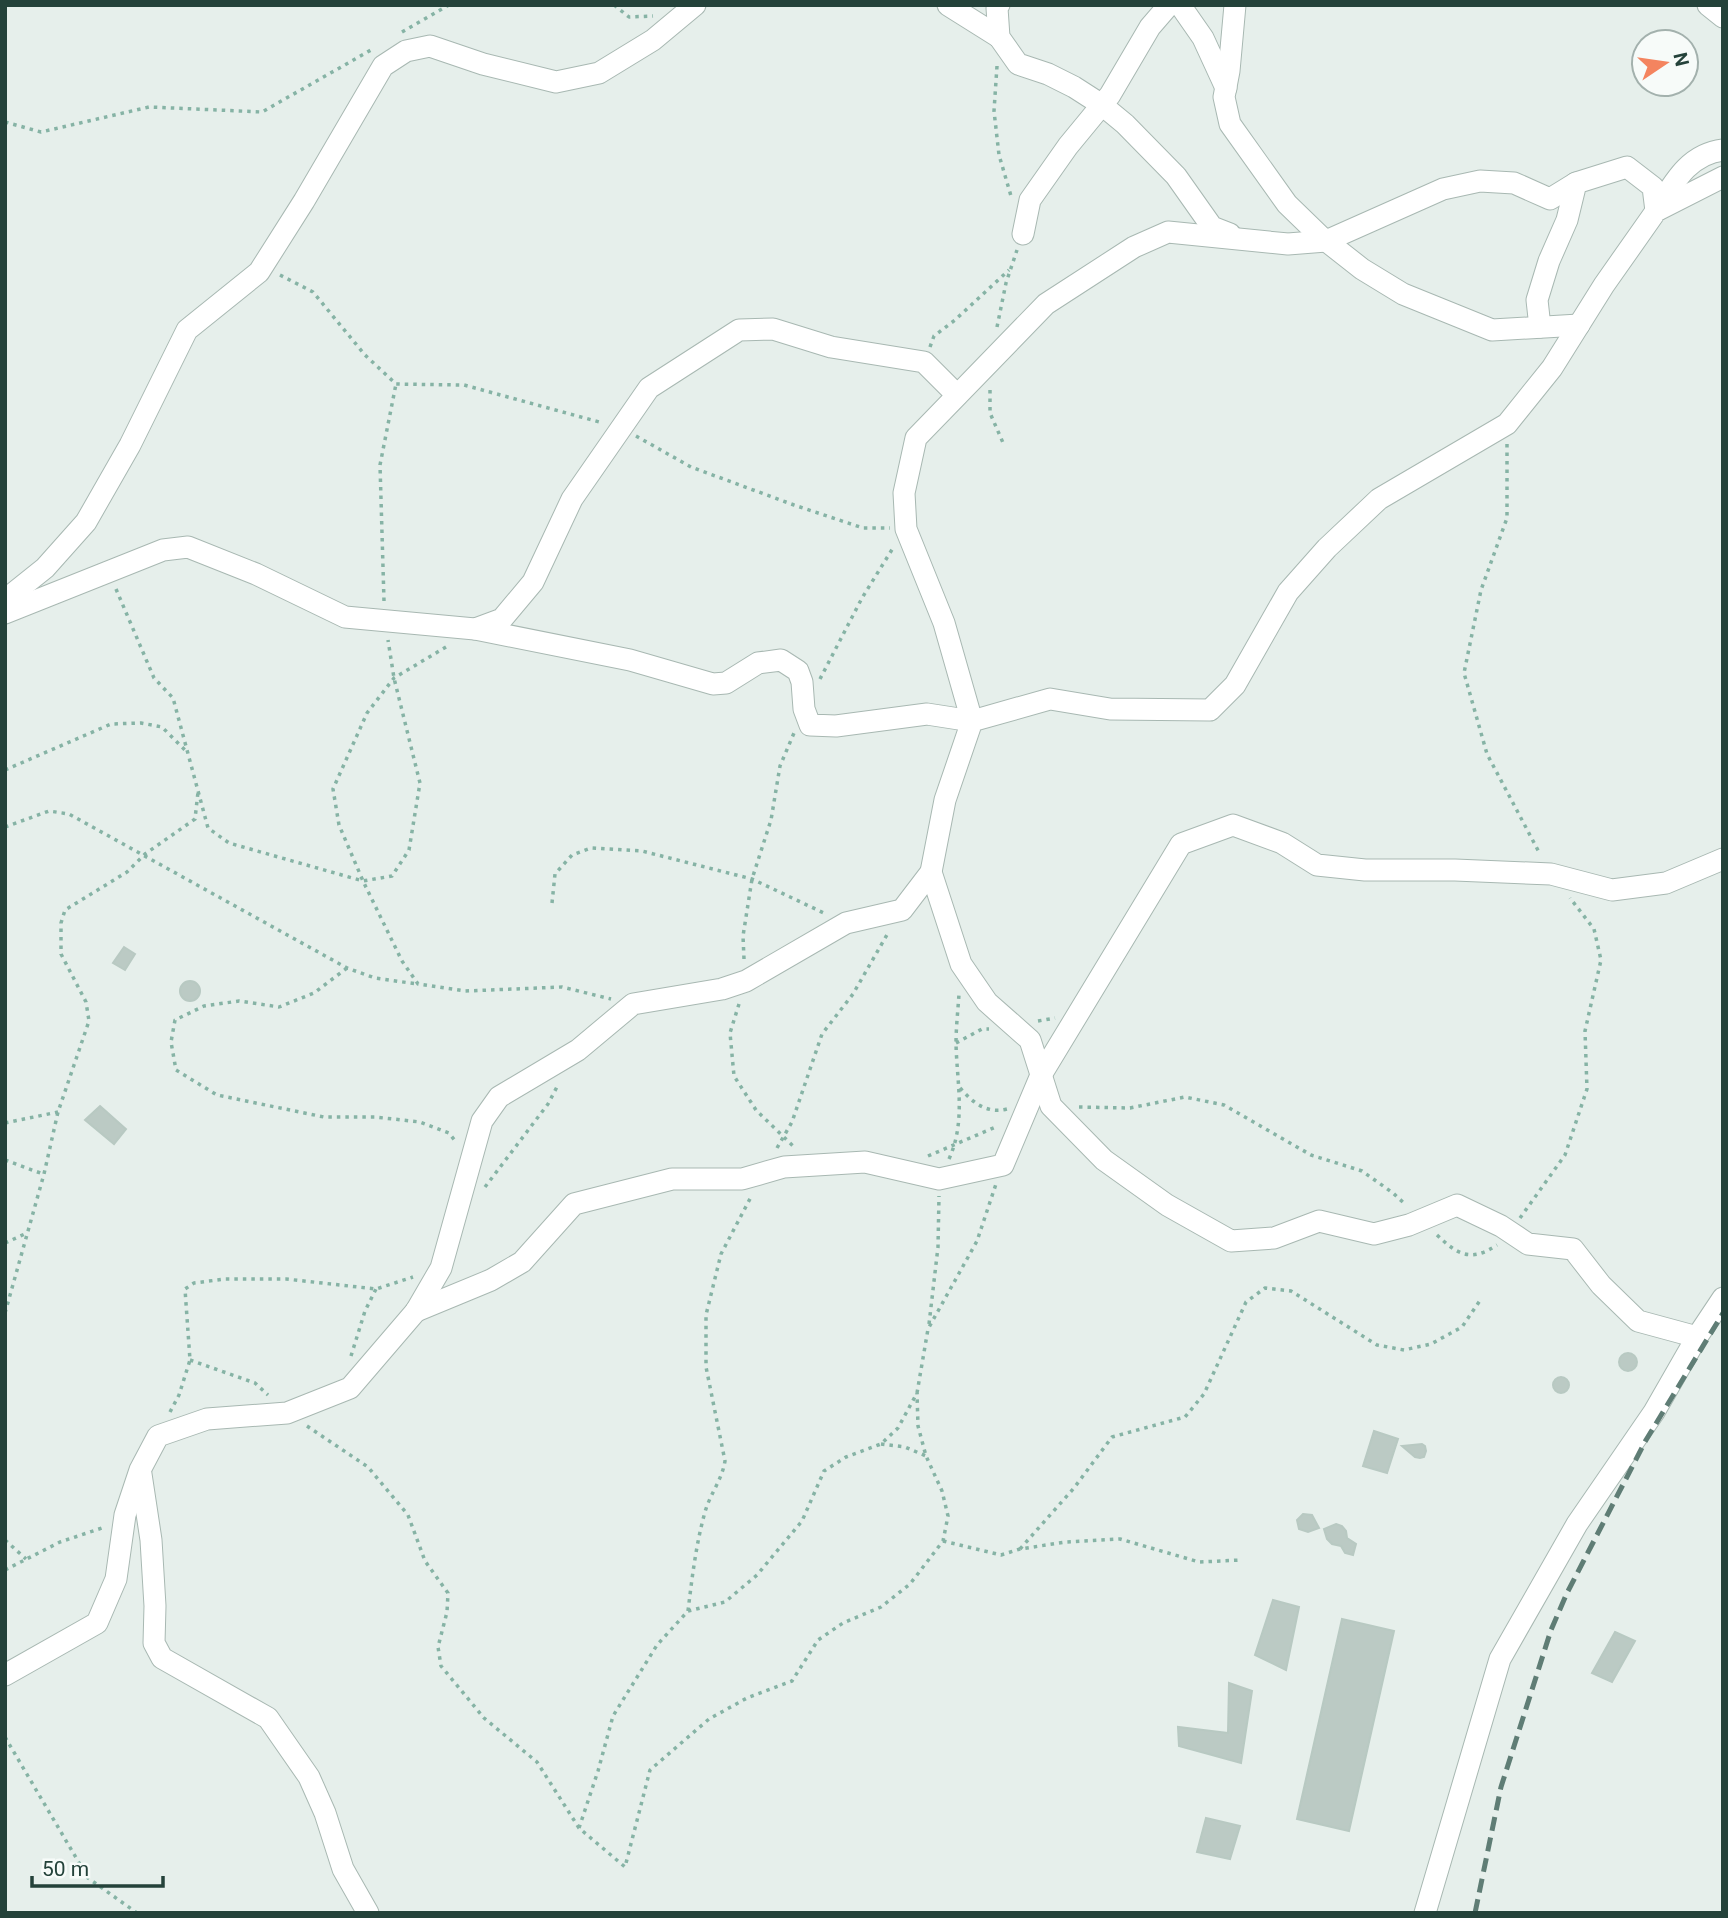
<svg xmlns="http://www.w3.org/2000/svg" width="1728" height="1918" font-family="Roboto,sans-serif">
  <style>
    .building { fill: #bbcac4; stroke: #b8c9c2; stroke-width: 2 }
    .lines { fill: none; stroke-linecap: round; stroke-linejoin: round }
    .minor-casing { stroke: #a8b8b2; stroke-width: 23 }
    .path { stroke: #86b3a5; stroke-width: 3.5; stroke-dasharray: 3.5 5; stroke-linecap: butt }
    .minor { stroke: #fff; stroke-width: 21 }
    .rail { stroke: #5f7d75; stroke-width: 5; stroke-dasharray: 14 7; stroke-linecap: butt }
  </style>
  <rect width="100%" height="100%" fill="#e6efeb"/>
  <g class="building">
    <path d="M 124,947 L 135,954 L 125,970 L 113,963 Z"/>
    <circle cx="190" cy="991" r="10"/>
    <path d="M 100,1106 L 126,1129 L 114,1144 L 85,1120 Z"/>
    <circle cx="1628" cy="1362" r="9"/>
    <circle cx="1561" cy="1385" r="8"/>
    <path d="M 1374,1431 L 1398,1439 L 1387,1473 L 1363,1466 Z"/>
    <path d="M 1422,1444 L 1425,1446 L 1426,1451 L 1424,1457 L 1420,1458 L 1415,1457 L 1402,1446 Z"/>
    <path d="M 1303,1514 L 1312,1515 L 1319,1528 L 1308,1532 L 1299,1529 L 1297,1520 Z"/>
    <path d="M 1336,1524 L 1342,1526 L 1346,1531 L 1347,1538 L 1356,1544 L 1353,1555 L 1345,1553 L 1341,1546 L 1332,1544 L 1327,1539 L 1324,1529 Z"/>
    <path d="M 1273,1600 L 1299,1607 L 1286,1670 L 1255,1655 Z"/>
    <path d="M 1342,1619 L 1394,1631 L 1349,1831 L 1297,1819 Z"/>
    <path d="M 1615,1632 L 1635,1641 L 1612,1682 L 1592,1673 Z"/>
    <path d="M 1229,1683 L 1252,1691 L 1241,1763 L 1179,1746 L 1178,1727 L 1228,1733 Z"/>
    <path d="M 1206,1818 L 1240,1826 L 1230,1859 L 1197,1852 Z"/>
  </g>
  <g class="lines">
    <defs>
      <g id="minor">
        <path d="M 948,5 L 999,37"/>
        <path d="M 999,5 L 997,8 L 999,37 L 1018,64 L 1048,74 L 1074,87 L 1102,105 L 1125,124 L 1176,176 L 1212,227 L 1230,234"/>
        <path d="M 1180,5 L 1203,38 L 1226,88"/>
        <path d="M 1235,5 L 1229,71 L 1224,97 L 1230,124 L 1287,204 L 1320,236 L 1362,269 L 1403,294 L 1492,330 L 1579,325"/>
        <path d="M 1708,5 L 1723,17"/>
        <path d="M 1023,234 L 1030,200 L 1068,146 L 1110,95 L 1150,27 L 1169,5"/>
        <path d="M 1540,327 L 1537,300 L 1549,261 L 1567,220 L 1576,183 L 1627,167 L 1653,187 L 1656,211 C 1673,184 1688,154 1723,150"/>
        <path d="M 5,600 L 45,568 L 86,522 L 130,445 L 187,330 L 259,272 L 304,201 L 383,66 L 406,51 L 430,46 L 483,64 L 556,82 L 599,73 L 653,40 L 695,5"/>
        <path d="M 5,613 L 163,550 L 188,547 L 256,574 L 345,617 L 475,629 L 502,619 L 533,582 L 572,499 L 649,388 L 739,330 L 773,329 L 831,347 L 924,362 L 957,395"/>
        <path d="M 475,629 L 630,660 L 713,684 L 726,683 L 758,663 L 781,660 L 798,671 L 802,682 L 804,709 L 810,725 L 836,726 L 927,714 L 972,721 L 944,623 L 906,529 L 904,493 L 916,438 L 1046,304 L 1134,247 L 1168,232 L 1288,244 L 1326,241 L 1443,189 L 1480,181 L 1514,183 L 1550,199 L 1576,183"/>
        <path d="M 931,872 L 961,964 L 987,1002 L 1030,1040 L 1051,1106 L 1104,1160 L 1167,1205 L 1231,1241 L 1274,1238 L 1319,1221 L 1374,1234 L 1409,1225 L 1457,1205 L 1501,1226 L 1528,1244 L 1573,1249 L 1601,1285 L 1638,1321 L 1697,1337"/>
        <path d="M 416,1311 L 491,1280 L 522,1262 L 574,1204 L 672,1179 L 742,1179 L 784,1167 L 865,1162 L 939,1179 L 1003,1165 L 1041,1075 L 1181,844 L 1233,825 L 1282,843 L 1317,865 L 1365,870 L 1455,870 L 1551,874 L 1612,890 L 1666,883 L 1723,859"/>
        <path d="M 141,1474 L 151,1540 L 155,1606 L 154,1643 L 162,1658 L 268,1718 L 309,1777 L 325,1813 L 343,1869 L 368,1913"/>
        <path d="M 5,1675 L 97,1623 L 116,1579 L 125,1515 L 140,1470 L 158,1436 L 207,1419 L 287,1413 L 350,1388 L 416,1311 L 441,1268 L 482,1121 L 499,1097 L 578,1050 L 633,1004 L 722,989 L 746,981 L 846,923 L 902,910 L 931,872 L 945,800 L 972,721 L 1050,699 L 1110,709 L 1210,710 L 1235,685 L 1288,592 L 1327,548 L 1379,499 L 1507,424 L 1552,368 L 1604,285 L 1656,211 L 1723,177"/>
        <path d="M 1425,1913 L 1500,1659 L 1577,1524 L 1654,1412 L 1697,1337 L 1723,1298"/>
      </g>
    </defs>
    <use href="#minor" class="minor-casing"/>
    <g class="path">
      <path d="M 614,5 L 629,17 L 653,16"/>
      <path d="M 402,32 L 449,5"/>
      <path d="M 997,66 L 994,111 L 999,155 L 1011,196"/>
      <path d="M 5,122 L 41,132 L 149,107 L 262,112 L 371,50"/>
      <path d="M 280,275 L 313,292 L 365,355 L 396,384 L 464,385 L 603,423"/>
      <path d="M 997,327 L 1006,283 L 1017,250"/>
      <path d="M 930,347 L 934,336 L 955,320 L 1009,270"/>
      <path d="M 990,390 L 990,413 L 1004,445"/>
      <path d="M 636,436 L 691,467 L 794,505 L 863,528 L 890,528"/>
      <path d="M 1507,444 L 1507,518 L 1481,590 L 1464,673 L 1487,754 L 1540,854"/>
      <path d="M 116,589 L 154,678 L 173,698 L 208,828 L 229,843 L 363,881 L 392,876 L 409,850 L 420,783 L 394,678 L 388,640"/>
      <path d="M 384,601 L 380,465 L 396,384"/>
      <path d="M 446,647 L 394,678 L 367,713 L 333,789 L 339,825 L 363,881 L 402,961 L 418,984 L 465,991 L 562,987 L 611,999"/>
      <path d="M 820,679 L 862,598 L 893,548"/>
      <path d="M 5,770 L 111,724 L 141,723 L 162,727 L 186,751"/>
      <path d="M 5,827 L 49,811 L 69,814 L 347,968 L 375,978 L 417,984"/>
      <path d="M 552,903 L 555,874 L 572,855 L 591,848 L 642,851 L 752,879 L 826,914"/>
      <path d="M 744,959 L 743,936 L 752,879 L 771,820 L 780,766 L 794,733"/>
      <path d="M 347,968 L 314,993 L 279,1007 L 239,1001 L 204,1006 L 175,1020 L 171,1042 L 176,1070 L 217,1095 L 324,1117 L 375,1117 L 420,1122 L 449,1133 L 456,1142"/>
      <path d="M 739,1004 L 730,1033 L 734,1076 L 756,1110 L 794,1147"/>
      <path d="M 1038,1021 L 1055,1018"/>
      <path d="M 956,1043 L 982,1029 L 989,1029"/>
      <path d="M 960,1088 C 973,1103 987,1114 1007,1109"/>
      <path d="M 1079,1107 L 1130,1108 L 1185,1097 L 1224,1105 L 1311,1155 L 1362,1171 L 1393,1193 L 1406,1205"/>
      <path d="M 5,1123 L 58,1112"/>
      <path d="M 777,1148 L 792,1122 L 822,1034 L 853,994 L 888,933"/>
      <path d="M 928,1156 L 998,1126"/>
      <path d="M 949,1159 C 966,1121 957,1084 956,1044 C 956,1027 958,1010 959,994"/>
      <path d="M 5,1160 L 43,1174"/>
      <path d="M 485,1187 L 548,1104 L 558,1085"/>
      <path d="M 1520,1218 L 1565,1155 L 1587,1089 L 1585,1031 L 1601,960 L 1594,929 L 1570,898"/>
      <path d="M 1437,1235 C 1457,1254 1470,1263 1497,1245"/>
      <path d="M 5,1243 L 27,1233"/>
      <path d="M 5,1313 L 44,1174 L 58,1112 L 89,1021 L 86,1002 L 61,954 L 61,923 L 65,910 L 127,872 L 145,854 L 195,819 L 198,792"/>
      <path d="M 929,1324 L 938,1247 L 939,1196"/>
      <path d="M 351,1356 L 365,1311 L 376,1289"/>
      <path d="M 190,1360 L 255,1383 L 268,1395"/>
      <path d="M 170,1412 L 179,1395 L 190,1360 L 185,1289 L 194,1283 L 225,1279 L 286,1279 L 376,1289 L 413,1277"/>
      <path d="M 307,1426 L 368,1467 L 408,1515 L 425,1561 L 448,1593 L 447,1612 L 438,1647 L 441,1666 L 484,1718 L 537,1762 L 579,1828 L 625,1867 L 650,1770 L 709,1719 L 747,1698 L 792,1681 L 818,1640 L 843,1623 L 881,1607 L 910,1584 L 943,1541 L 948,1516 L 942,1491 L 926,1456 L 918,1426 L 917,1393"/>
      <path d="M 881,1444 L 905,1447 L 926,1456"/>
      <path d="M 5,1540 L 26,1559"/>
      <path d="M 943,1541 L 1001,1555 L 1020,1549 L 1066,1542 L 1120,1539 L 1199,1562 L 1241,1560"/>
      <path d="M 1020,1549 L 1074,1488 L 1112,1437 L 1185,1417 L 1204,1394 L 1246,1302 L 1265,1288 L 1291,1291 L 1377,1345 L 1404,1350 L 1431,1344 L 1462,1327 L 1481,1299"/>
      <path d="M 5,1570 L 60,1542 L 105,1527"/>
      <path d="M 688,1611 C 692,1578 696,1544 705,1512 C 710,1494 722,1480 725,1461 L 706,1367 L 706,1315 L 721,1254 L 752,1195"/>
      <path d="M 5,1737 L 88,1878 L 137,1913"/>
      <path d="M 579,1828 L 598,1771 L 613,1716 L 657,1645 L 688,1611 L 725,1602 L 757,1575 L 802,1521 L 824,1471 L 846,1457 L 881,1444 L 898,1428 L 917,1393 L 928,1329 L 977,1241 L 996,1184"/>
    </g>
    <use href="#minor" class="minor"/>
    <path class="rail" d="M 1475,1913 L 1501,1787 L 1551,1630 L 1567,1593 L 1646,1440 L 1723,1313"/>
  </g>
  <rect width="1728" height="1918" fill="none" stroke="#24423a" stroke-width="14"/>
  <g transform="translate(1665 63) rotate(77)"><circle r="33" fill="#f7fbf9" stroke="#a3b1ad" stroke-width="2"/>
  <path d="M0-5L12 26L0 18L-12 26Z" fill="#f4845f"/>
  <text y="-10" font-size="19" font-weight="bold" text-anchor="middle" fill="#24423a">N</text>
  </g>
  <path d="M32 1876v10h131v-10" fill="none" stroke="#24423a" stroke-width="3.5"/>
  <text x="42" y="1876" font-size="21" fill="#24423a" stroke="#f7fbf9" stroke-width="5" paint-order="stroke">50 m</text>
</svg>
